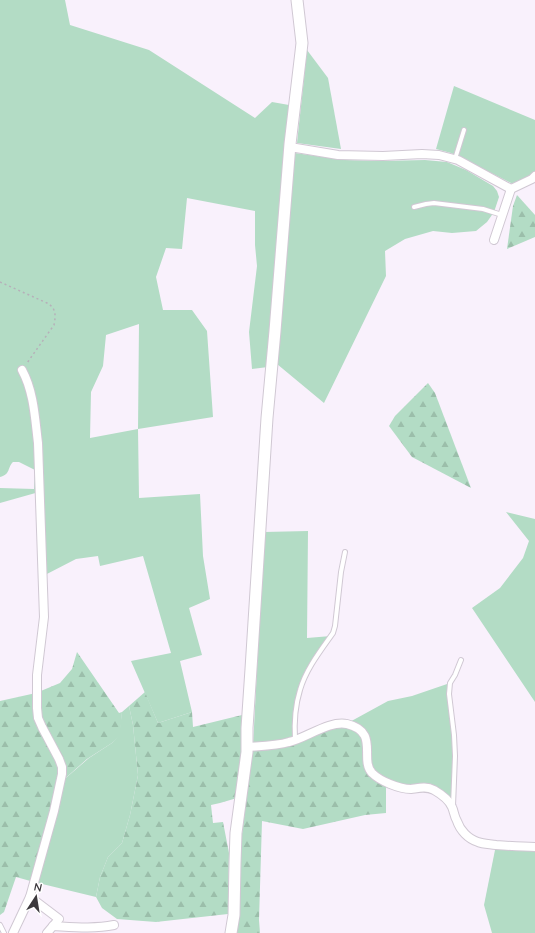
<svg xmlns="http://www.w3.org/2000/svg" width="535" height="933" font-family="Quicksand,sans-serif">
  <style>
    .green { fill: #b3dcc5; fill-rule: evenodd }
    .forest { fill: url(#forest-firs) }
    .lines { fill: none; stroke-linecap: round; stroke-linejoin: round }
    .service-casing { stroke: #d0c8d3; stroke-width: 6 }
    .minor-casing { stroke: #d0c8d3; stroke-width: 10 }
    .tertiary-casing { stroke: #d0c8d3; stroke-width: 13 }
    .path { stroke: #b6b0b9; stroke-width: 1.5; stroke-dasharray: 2 3; stroke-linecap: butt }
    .service { stroke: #fff; stroke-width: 4 }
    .minor { stroke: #fff; stroke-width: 8 }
    .tertiary { stroke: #fff; stroke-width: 11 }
  </style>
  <defs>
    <pattern id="forest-firs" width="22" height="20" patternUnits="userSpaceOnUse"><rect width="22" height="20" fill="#b3dcc5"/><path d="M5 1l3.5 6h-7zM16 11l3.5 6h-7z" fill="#9bbeaa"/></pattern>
  </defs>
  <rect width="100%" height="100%" fill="#f9f1fc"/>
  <g class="green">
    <path d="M 0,0 L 65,0 L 70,25 L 149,50 L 255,118 L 272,102 L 289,105 L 268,367 L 252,369 L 249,332 L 257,266 L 255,245 L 255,211 L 187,198 L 182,249 L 166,248 L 156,277 L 163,310 L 192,310 L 207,331 L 213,417 L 138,429 L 139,498 L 200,494 L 203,556 L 210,599 L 189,608 L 202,655 L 180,661 L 192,712 L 158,723 L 131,661 L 171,653 L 143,556 L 100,566 L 98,556 L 76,559 L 43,576 L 39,492 L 0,503 L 0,488 L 34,489 L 35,470 L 19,462 L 13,462 C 7,468 11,474 0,477 ZM 139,324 L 138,429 L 90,438 L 91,392 L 103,366 L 106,335 Z"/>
    <path d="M 307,50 L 328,78 L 341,149 L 297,143 Z"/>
    <path d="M 454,86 L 535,120 L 535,176 L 517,186 L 451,153 L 436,149 Z"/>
    <path d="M 295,153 L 345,160 L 381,161 L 425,160 L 447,162 L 466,170 L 493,186 L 497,191 L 499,197 L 494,212 L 487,222 L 476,231 L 452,233 L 433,231 L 405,239 L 385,251 L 386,276 L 324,403 L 277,364 Z"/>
    <path d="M 506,512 L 535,519 L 535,702 L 472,608 L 500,588 L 523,558 L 529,541 Z"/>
    <path d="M 308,531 L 307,638 L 331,636 L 307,672 L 297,703 L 295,740 L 253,746 L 264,532 Z"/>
    <path d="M 450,683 L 454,735 L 453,811 L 440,794 L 410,789 L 380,779 L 346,724 L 388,701 L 412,696 Z"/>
    <path d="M 129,706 L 133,725 L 138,775 L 130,815 L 122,843 L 108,857 L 100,877 L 96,897 L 34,882 L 60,783 L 89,758 L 112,743 L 119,736 L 122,712 Z"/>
    <path d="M 496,845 L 535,847 L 535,933 L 492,933 L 484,905 Z"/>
  </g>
  <g class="forest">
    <path d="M 517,195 L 535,215 L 535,237 L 507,249 L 513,206 Z"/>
    <path d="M 428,383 L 435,393 L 471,488 L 412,457 L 389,426 L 395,416 Z"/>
    <path d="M 77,652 L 119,713 L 122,712 L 120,736 L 112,743 L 87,759 L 60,783 L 34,882 L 16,877 L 4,912 L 0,915 L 0,701 L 36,693 L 60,683 L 72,669 Z"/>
    <path d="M 145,692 L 158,723 L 192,712 L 193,727 L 242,715 L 241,753 L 237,798 L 220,803 L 211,805 L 213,823 L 223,822 L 229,853 L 228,914 L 156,922 L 117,919 L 102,908 L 96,897 L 100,877 L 108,857 L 122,843 L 130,815 L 138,775 L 133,725 L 129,706 Z"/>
    <path d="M 339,723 L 363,733 L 369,768 L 386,782 L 386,813 L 365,815 L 303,829 L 262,821 L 259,920 L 260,933 L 235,933 L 241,842 L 253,746 L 266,746 Z"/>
  </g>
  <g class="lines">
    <defs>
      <g id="service">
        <path d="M 455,159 L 464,130"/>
        <path d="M 414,207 L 426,204 L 434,203 L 483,209 L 502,215"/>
        <path d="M 295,740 C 294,723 295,706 300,690 C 306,669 321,650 333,633 L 335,626 L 341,572 L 345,552"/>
        <path d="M 453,806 L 455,756 L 454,735 L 449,694 L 450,683 L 455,675 L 461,660"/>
        <path d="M 0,925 L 4,933"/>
      </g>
      <g id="minor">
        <path d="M 290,147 L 338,155 L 383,156 L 422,154 L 439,155 L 458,160 L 511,189"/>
        <path d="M 494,240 L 511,189 L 532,179 L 535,176"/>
        <path d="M 247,747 C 261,746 276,746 289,742 C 306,738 330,720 347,724 C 380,732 359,759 372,773 C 380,781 399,789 411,789 C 419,788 426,786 434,790 C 441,794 449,800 452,807 C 454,811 454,816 457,821 C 460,830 468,839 478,842 C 483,844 490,844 496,845 C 509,846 522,847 535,847"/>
        <path d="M 30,897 L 59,919 L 47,933"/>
        <path d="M 53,926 C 73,927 94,929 114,925"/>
        <path d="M 13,933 L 30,897 L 54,811 L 62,774 L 62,767 L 59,759 L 42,727 L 38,718 L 37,708 L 37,675 L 44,617 L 38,443 C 35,419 34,392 22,370"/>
      </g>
      <path id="tertiary" d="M 231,933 L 234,915 L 235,863 L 236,833 L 247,752 L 247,728 L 251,669 L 267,418 L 275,331 L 290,144 L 301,52 L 302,43 L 297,0"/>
    </defs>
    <use href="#service" class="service-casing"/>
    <use href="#minor" class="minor-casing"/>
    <use href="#tertiary" class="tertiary-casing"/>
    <path class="path" d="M 0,282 L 47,303 C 56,308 56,315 54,325 L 27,363"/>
    <use href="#service" class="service"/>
    <use href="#minor" class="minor"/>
    <use href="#tertiary" class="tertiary"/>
  </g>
  <g transform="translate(36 897) rotate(12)" stroke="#ffffff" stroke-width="3" paint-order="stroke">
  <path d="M0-3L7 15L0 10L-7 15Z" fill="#3c393d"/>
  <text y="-6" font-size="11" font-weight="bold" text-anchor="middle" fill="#3c393d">N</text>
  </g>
</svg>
